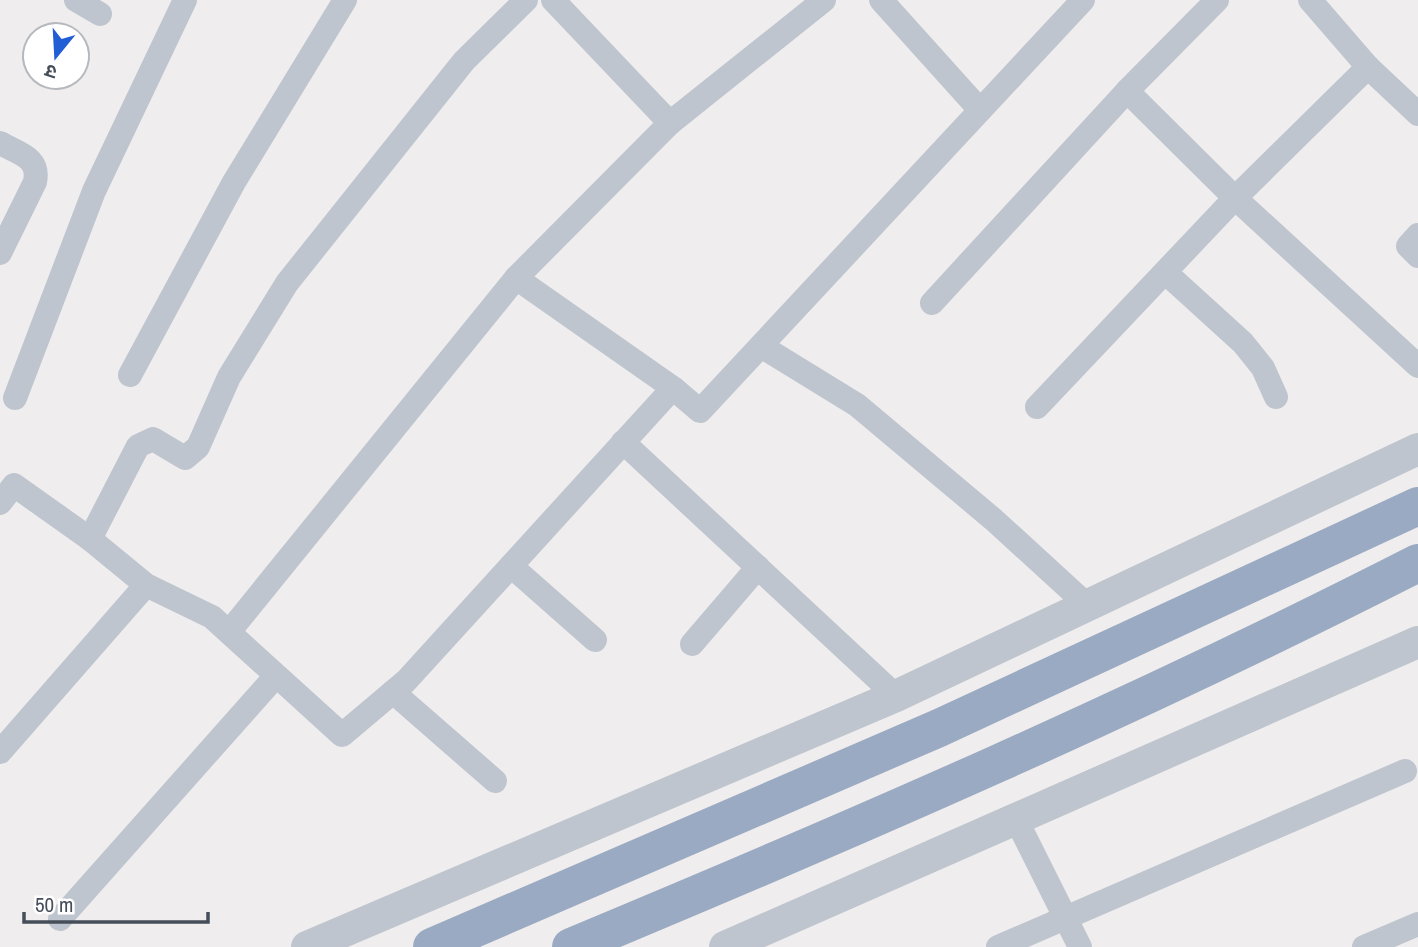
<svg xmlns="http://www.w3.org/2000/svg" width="1418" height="947" font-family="'Archivo Narrow','Noto Sans Devanagari',sans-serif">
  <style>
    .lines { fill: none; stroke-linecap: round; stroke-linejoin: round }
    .minor { stroke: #bec5ce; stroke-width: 24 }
    .tertiary { stroke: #bec5ce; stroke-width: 32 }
    .trunk { stroke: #9aaac2; stroke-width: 38 }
  </style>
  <rect width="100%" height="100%" fill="#efeded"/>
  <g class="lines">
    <g class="minor">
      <path d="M 76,0 L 100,14"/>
      <path d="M 553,0 L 670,123"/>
      <path d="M 881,0 L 980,110"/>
      <path d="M 1310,0 L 1368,67 L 1418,114"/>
      <path d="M 1127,91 L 1235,198 L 1418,366"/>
      <path d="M 0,143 C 19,154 40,157 35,182 L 0,253"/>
      <path d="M 1418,235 L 1408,246 L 1418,256"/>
      <path d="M 1166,273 L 1243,343 L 1263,368 L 1276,397"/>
      <path d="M 516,278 L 673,388 L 700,411 L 1083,0"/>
      <path d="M 932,303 L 1127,91 L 1217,0"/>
      <path d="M 761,346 L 857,405 L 994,520 L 1087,605"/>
      <path d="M 130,375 L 234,182 L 345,0"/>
      <path d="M 15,398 L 94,191 L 185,0"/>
      <path d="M 1037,407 L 1235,198 L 1368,67"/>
      <path d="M 623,442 L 896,696"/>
      <path d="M 0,503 L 14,485 L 90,539 L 146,585 L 212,617 L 342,735 L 406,681 L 673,388"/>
      <path d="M 90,539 L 138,446 L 153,439 L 185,458 L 198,447 L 229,377 L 287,283 L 464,61 L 526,0"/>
      <path d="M 511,566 L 595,640"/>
      <path d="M 229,632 L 516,278 L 670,123 L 824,0"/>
      <path d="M 692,644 L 758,567"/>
      <path d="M 393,692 L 495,781"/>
      <path d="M 0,752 L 146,585"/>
      <path d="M 1016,819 L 1080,947"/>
      <path d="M 60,919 L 275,677"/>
      <path d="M 998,947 L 1405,771"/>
      <path d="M 1364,947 L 1418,924"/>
    </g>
    <g class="tertiary">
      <path d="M 307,947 L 896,696 L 1418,449"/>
      <path d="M 725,947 L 1418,642"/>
    </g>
    <g class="trunk">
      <path d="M 432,947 L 939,728 L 1418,506"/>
      <path d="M 571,947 C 857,828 1142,704 1418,563"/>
    </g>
  </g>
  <g transform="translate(56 56) rotate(198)"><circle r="33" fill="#ffffff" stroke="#b5b8bd" stroke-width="2"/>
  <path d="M0-5L12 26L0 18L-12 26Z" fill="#215dd4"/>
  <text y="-10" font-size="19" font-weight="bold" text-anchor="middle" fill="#464e59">उ</text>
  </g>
  <path d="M24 912v10h184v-10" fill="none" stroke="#464e59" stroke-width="3.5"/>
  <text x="35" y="912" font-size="21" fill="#464e59" stroke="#ffffff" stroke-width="5" paint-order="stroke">50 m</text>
</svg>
